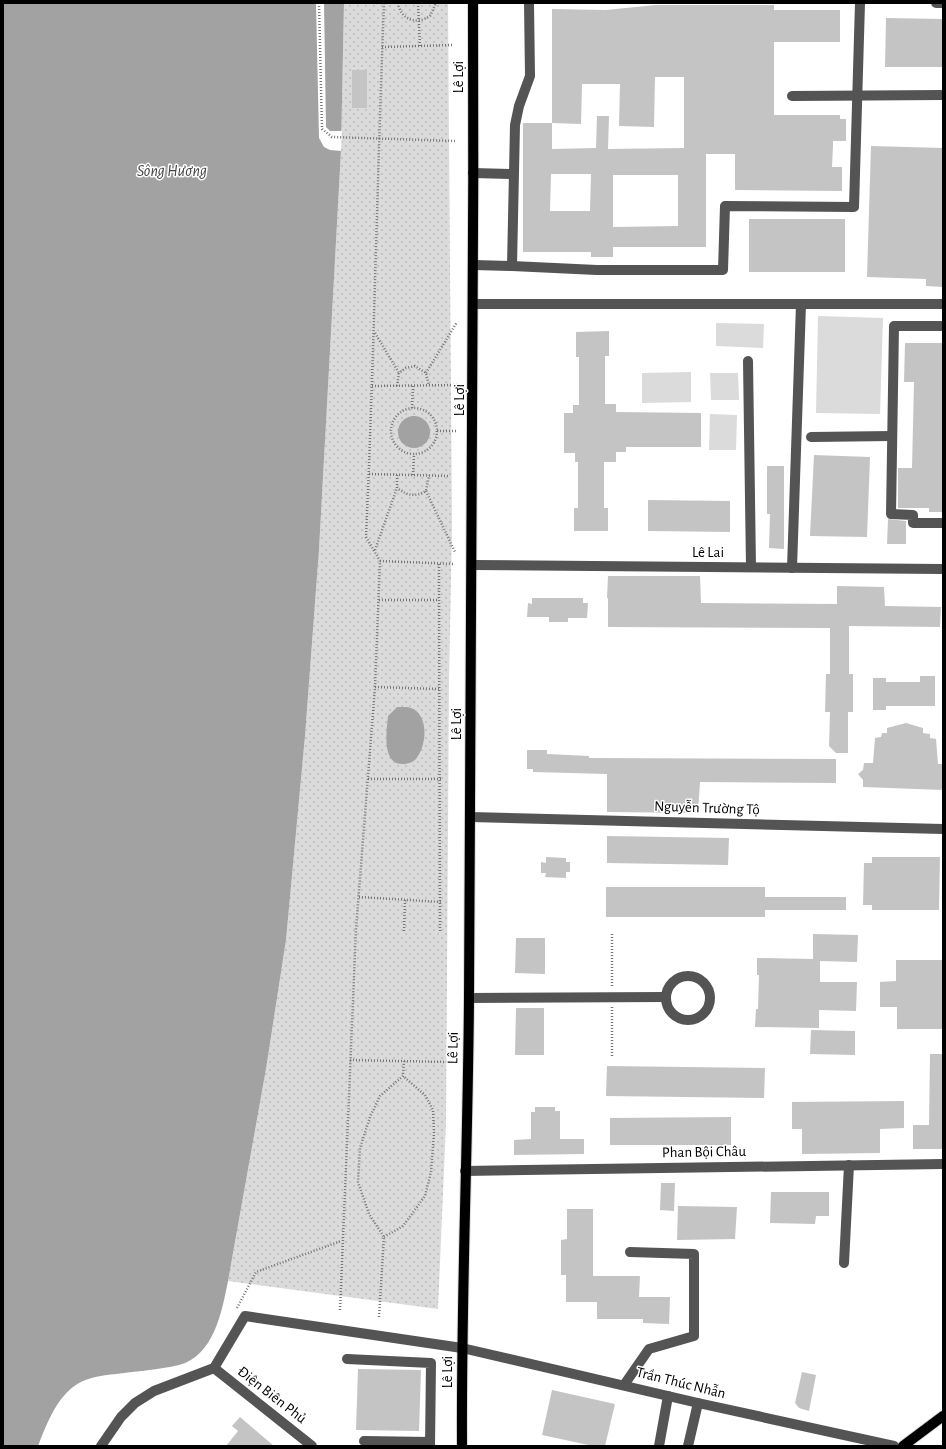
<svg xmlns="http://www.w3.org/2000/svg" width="946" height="1449" font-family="'Alegreya Sans',sans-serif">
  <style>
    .green { fill: #dbdbdb }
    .park { fill: url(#park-dots) }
    .water { fill: #a2a2a2 }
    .pier { fill: #fff }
    .building { fill: #c4c4c4; fill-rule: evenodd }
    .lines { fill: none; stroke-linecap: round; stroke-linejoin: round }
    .major-casing { stroke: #dbdbdb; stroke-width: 12 }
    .path { stroke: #767676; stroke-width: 2.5; stroke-dasharray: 1 2; stroke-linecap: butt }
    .minor { stroke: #545454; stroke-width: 10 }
    .major { stroke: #000; stroke-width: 10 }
    .labels { text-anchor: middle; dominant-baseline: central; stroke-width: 3; stroke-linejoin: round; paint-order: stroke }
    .street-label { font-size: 15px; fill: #000; stroke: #fff }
    .water-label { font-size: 16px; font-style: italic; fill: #434343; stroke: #fff }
  </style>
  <defs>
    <pattern id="park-dots" width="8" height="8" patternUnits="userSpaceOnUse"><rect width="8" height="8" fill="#dbdbdb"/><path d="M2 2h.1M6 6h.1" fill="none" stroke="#bababa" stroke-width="1.8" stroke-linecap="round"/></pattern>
  </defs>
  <rect width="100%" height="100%" fill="#fff"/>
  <g class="green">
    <path d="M 818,316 L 883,318 L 880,414 L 816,413 Z"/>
    <path d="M 716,323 L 764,324 L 763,348 L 716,346 Z"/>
    <path d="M 691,372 L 691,402 L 642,403 L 642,373 Z"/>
    <path d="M 710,373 L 738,373 L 739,400 L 711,400 Z"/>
    <path d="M 710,414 L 737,415 L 736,450 L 709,450 Z"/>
  </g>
  <path class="park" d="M 344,3 L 448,3 L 452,527 L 449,680 L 446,1123 L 438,1309 L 228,1281 L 266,1069 L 286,940 L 305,736 L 319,550 L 341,151 Z"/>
  <g class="water">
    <path d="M 3,3 L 344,3 L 341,151 L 319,550 L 305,736 L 286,940 L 266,1069 L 228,1281 C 222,1311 214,1356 179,1365 C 158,1370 137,1371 116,1374 C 102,1375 84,1378 73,1387 C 55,1401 46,1426 38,1446 L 3,1446 Z"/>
    <circle cx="414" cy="432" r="16"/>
    <path d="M 397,707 C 403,707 410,706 415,710 C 429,720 426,747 416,759 C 412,763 407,764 402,764 C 381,764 387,728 388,716 Z"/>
  </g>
  <path class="pier" d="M 316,3 L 324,3 L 326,127 L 330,131 L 342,131 L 341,151 L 330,150 L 324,147 L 319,138 Z"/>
  <g class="building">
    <path d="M 655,5 L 774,5 L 774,10 L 840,10 L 840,42 L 774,42 L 774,115 L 840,115 L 840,119 L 846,119 L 846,141 L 833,141 L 833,145 L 832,167 L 842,167 L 842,191 L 735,190 L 735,154 L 706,154 L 706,247 L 613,247 L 613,257 L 591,257 L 591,252 L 523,252 L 523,123 L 552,123 L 552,9 L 606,10 ZM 655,77 L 684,77 L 684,148 L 608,149 L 609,116 L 597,116 L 596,148 L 552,149 L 552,123 L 581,124 L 582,84 L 620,84 L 619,126 L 654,127 ZM 551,174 L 591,174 L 590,211 L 550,211 ZM 613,175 L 678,175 L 678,226 L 613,227 Z"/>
    <path d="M 886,18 L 943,19 L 943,67 L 885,67 Z"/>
    <rect x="352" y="70" width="15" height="38"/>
    <path d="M 871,146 L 943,148 L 943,287 L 926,286 L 926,279 L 867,277 Z"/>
    <rect x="749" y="219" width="96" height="53"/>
    <path d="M 609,331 L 609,356 L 605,356 L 605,404 L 616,404 L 616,412 L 701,413 L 701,447 L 626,447 L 626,452 L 616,452 L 616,462 L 604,462 L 604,508 L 608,508 L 608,531 L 574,531 L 574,508 L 578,508 L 578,462 L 575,462 L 575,453 L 564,453 L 564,413 L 573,413 L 573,405 L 579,405 L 579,357 L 576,357 L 576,332 Z"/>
    <path d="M 905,343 L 943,343 L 943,512 L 929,512 L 929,508 L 898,508 L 898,468 L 912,468 L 914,382 L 904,382 Z"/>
    <path d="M 814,455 L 870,457 L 867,537 L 810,536 Z"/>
    <path d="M 767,466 L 784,466 L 784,549 L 769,548 L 770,514 L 767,514 Z"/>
    <path d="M 648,500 L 730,501 L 730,532 L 648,531 Z"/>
    <path d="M 888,519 L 906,521 L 906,544 L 887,544 Z"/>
    <path d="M 608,576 L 700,576 L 701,603 L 837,604 L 837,586 L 884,587 L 885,606 L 941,607 L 940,627 L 849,626 L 849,674 L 853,674 L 853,712 L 848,712 L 848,753 L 836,753 L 829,746 L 830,712 L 825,712 L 826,674 L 830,674 L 830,628 L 608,627 L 608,598 L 607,598 Z"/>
    <path d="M 532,598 L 583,598 L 583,603 L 588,603 L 587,618 L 568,618 L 568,622 L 549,622 L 549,617 L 527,617 L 528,603 L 532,604 Z"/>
    <path d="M 920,676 L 935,676 L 935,706 L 886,706 L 886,710 L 873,710 L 873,678 L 886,678 L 886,682 L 920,682 Z"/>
    <path d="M 906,723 L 923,728 L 923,733 L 930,734 L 930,738 L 936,739 L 938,764 L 943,764 L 943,790 L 863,787 L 863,780 L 858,774 L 863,770 L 864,763 L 873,763 L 875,738 L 881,737 L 882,733 L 887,733 L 887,728 Z"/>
    <path d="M 527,750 L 547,750 L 547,754 L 589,756 L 589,758 L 836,759 L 836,783 L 700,782 L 698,813 L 607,812 L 607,774 L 533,772 L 533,769 L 527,769 Z"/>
    <path d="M 607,836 L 729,838 L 728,865 L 607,863 Z"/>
    <path d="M 546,857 L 566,858 L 566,862 L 570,862 L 570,872 L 566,872 L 566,878 L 545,877 L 546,873 L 541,873 L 541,862 L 546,863 Z"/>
    <path d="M 872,857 L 940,857 L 939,910 L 872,910 L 872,905 L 863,905 L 864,863 L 872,863 Z"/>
    <path d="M 606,887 L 765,887 L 765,897 L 846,897 L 846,910 L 765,910 L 765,917 L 606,917 Z"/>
    <path d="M 813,934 L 858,935 L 857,962 L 820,961 L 820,982 L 857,982 L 856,1011 L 819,1010 L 819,1028 L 755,1027 L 756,1009 L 758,1009 L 759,975 L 757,975 L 757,958 L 813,959 Z"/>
    <path d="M 516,938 L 545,938 L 545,974 L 515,973 Z"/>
    <path d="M 896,960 L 943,960 L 943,1029 L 897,1029 L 897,1007 L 880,1007 L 880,982 L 896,981 Z"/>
    <path d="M 516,1008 L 544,1008 L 544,1055 L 515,1055 Z"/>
    <path d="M 811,1030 L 855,1031 L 855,1055 L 810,1054 Z"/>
    <path d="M 930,1054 L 943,1054 L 943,1149 L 913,1149 L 913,1125 L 929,1125 Z"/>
    <path d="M 607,1066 L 765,1068 L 764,1098 L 606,1096 Z"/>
    <path d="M 904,1101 L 904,1128 L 880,1129 L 880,1153 L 802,1154 L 802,1129 L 792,1129 L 792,1102 Z"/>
    <path d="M 535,1107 L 555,1107 L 555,1111 L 560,1111 L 560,1139 L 584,1139 L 584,1154 L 514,1155 L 514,1140 L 531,1139 L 531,1112 L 535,1112 Z"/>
    <path d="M 731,1117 L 731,1145 L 610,1145 L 610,1118 Z"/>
    <path d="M 661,1183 L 675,1183 L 674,1211 L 660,1210 Z"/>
    <path d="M 771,1192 L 829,1192 L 829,1216 L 816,1216 L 815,1224 L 770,1223 Z"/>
    <path d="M 678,1206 L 737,1207 L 735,1239 L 677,1240 Z"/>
    <path d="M 567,1209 L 593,1209 L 593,1276 L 640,1276 L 639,1297 L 670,1297 L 669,1324 L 643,1323 L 643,1319 L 597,1319 L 597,1302 L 566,1302 L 566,1275 L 561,1275 L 561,1240 L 567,1239 Z"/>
    <path d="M 358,1369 L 421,1370 L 419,1431 L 356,1430 Z"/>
    <path d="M 802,1372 L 816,1375 L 809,1411 L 799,1408 L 795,1403 Z"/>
    <path d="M 552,1390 L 615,1404 L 605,1446 L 593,1446 L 542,1435 Z"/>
    <path d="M 240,1417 L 274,1446 L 226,1446 L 238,1431 L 232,1426 Z"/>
  </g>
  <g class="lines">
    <defs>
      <g id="major">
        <path d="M 462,1446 C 461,1296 468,1146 469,996 C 472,665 474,334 473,3"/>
        <path d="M 903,1446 L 943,1416"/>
      </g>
    </defs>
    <use href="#major" class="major-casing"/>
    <g class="path">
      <path d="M 319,3 L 322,129 L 332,137 L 455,141"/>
      <path d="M 398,3 C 401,20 416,25 430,16 L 436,3"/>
      <path d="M 418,3 L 420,46"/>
      <path d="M 382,47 L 453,45"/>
      <path d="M 375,333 L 399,373"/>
      <path d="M 426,373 L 457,322"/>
      <path d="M 372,386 L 457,385"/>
      <path d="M 397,386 L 399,373 L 406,368 L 415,366 L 426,373 L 429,386"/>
      <circle cx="414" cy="431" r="23"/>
      <path d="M 412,408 L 413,386"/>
      <path d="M 437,431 L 456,431"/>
      <path d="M 369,474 L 450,476"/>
      <path d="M 397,475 L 397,488 C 408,496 415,497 426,491 L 429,475"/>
      <path d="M 413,475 L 414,454"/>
      <path d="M 426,491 L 455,552"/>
      <path d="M 375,550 L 397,488"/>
      <path d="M 380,561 L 455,564"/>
      <path d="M 439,564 L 440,933"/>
      <path d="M 379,600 L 439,600"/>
      <path d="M 375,687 L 439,689"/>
      <path d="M 368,779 L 441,779"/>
      <path d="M 359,897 L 441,902"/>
      <path d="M 404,931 L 405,900"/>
      <path d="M 612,986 L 612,933"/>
      <path d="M 612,1056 L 612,1007"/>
      <path d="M 350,1060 L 448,1062"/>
      <path d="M 384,1237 L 403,1226 L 425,1196 L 431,1172 L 434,1133 L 433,1110 L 425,1095 L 403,1076"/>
      <path d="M 237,1308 L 256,1272 L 341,1241"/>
      <path d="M 340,1310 L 356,929 L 375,687 L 380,561 L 366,537 C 374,359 377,181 384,3"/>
      <path d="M 379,1317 L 384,1237 L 369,1214 L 358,1182 L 360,1148 L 370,1117 L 380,1096 L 403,1076 L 404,1061"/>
    </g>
    <g class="minor">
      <path d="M 529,3 L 530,76 L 519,106 L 515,125 L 512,266 L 597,270 L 723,270 L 725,206 L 854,207 L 860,3"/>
      <path d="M 936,3 L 943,3"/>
      <path d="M 792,96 L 943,95"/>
      <path d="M 473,173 L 513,174"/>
      <path d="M 474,265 L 512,266"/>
      <path d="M 474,304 L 943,304"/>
      <path d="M 943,326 L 894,326 L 891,514 L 913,515 L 913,523 L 943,523"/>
      <path d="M 748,361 L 751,567"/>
      <path d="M 811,437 L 892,436"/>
      <path d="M 473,565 L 943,569"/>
      <path d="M 792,568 L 801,304"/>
      <path d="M 470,817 L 943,829"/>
      <circle cx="688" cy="998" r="22"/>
      <path d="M 469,998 L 666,997"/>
      <path d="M 465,1171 L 943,1164"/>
      <path d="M 844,1263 L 849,1165"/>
      <path d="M 347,1359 L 431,1363 L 430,1446"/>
      <path d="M 214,1368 L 312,1446"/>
      <path d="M 624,1385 L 649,1349 L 694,1336 L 694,1254 L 630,1252"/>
      <path d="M 364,1441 L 430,1442"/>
      <path d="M 101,1446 L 121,1417 L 135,1403 L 154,1391 L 214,1368 L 245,1316 L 462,1348 L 698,1403 L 894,1446"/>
      <path d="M 659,1446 L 668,1396"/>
      <path d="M 688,1446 L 698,1403"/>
    </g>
    <use href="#major" class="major"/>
  </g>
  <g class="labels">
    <g class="street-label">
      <text transform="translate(458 77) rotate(-90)">Lê Lợi</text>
      <text transform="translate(459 400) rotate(-90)">Lê Lợi</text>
      <text x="708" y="552">Lê Lai</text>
      <text transform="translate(456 724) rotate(-90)">Lê Lợi</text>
      <text transform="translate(707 808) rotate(2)">Nguyễn Trường Tộ</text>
      <text transform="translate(453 1048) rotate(-89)">Lê Lợi</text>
      <text transform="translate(704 1152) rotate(-1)">Phan Bội Châu</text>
      <text transform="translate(447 1372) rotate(-90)">Lê Lợi</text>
      <text transform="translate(681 1383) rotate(14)">Trần Thúc Nhẫn</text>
      <text transform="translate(272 1395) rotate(38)">Điện Biên Phủ</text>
    </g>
    <g class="water-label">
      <text x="172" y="171">Sông Hương</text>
    </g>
  </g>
  <rect width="946" height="1449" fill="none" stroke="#000000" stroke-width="8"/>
</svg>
